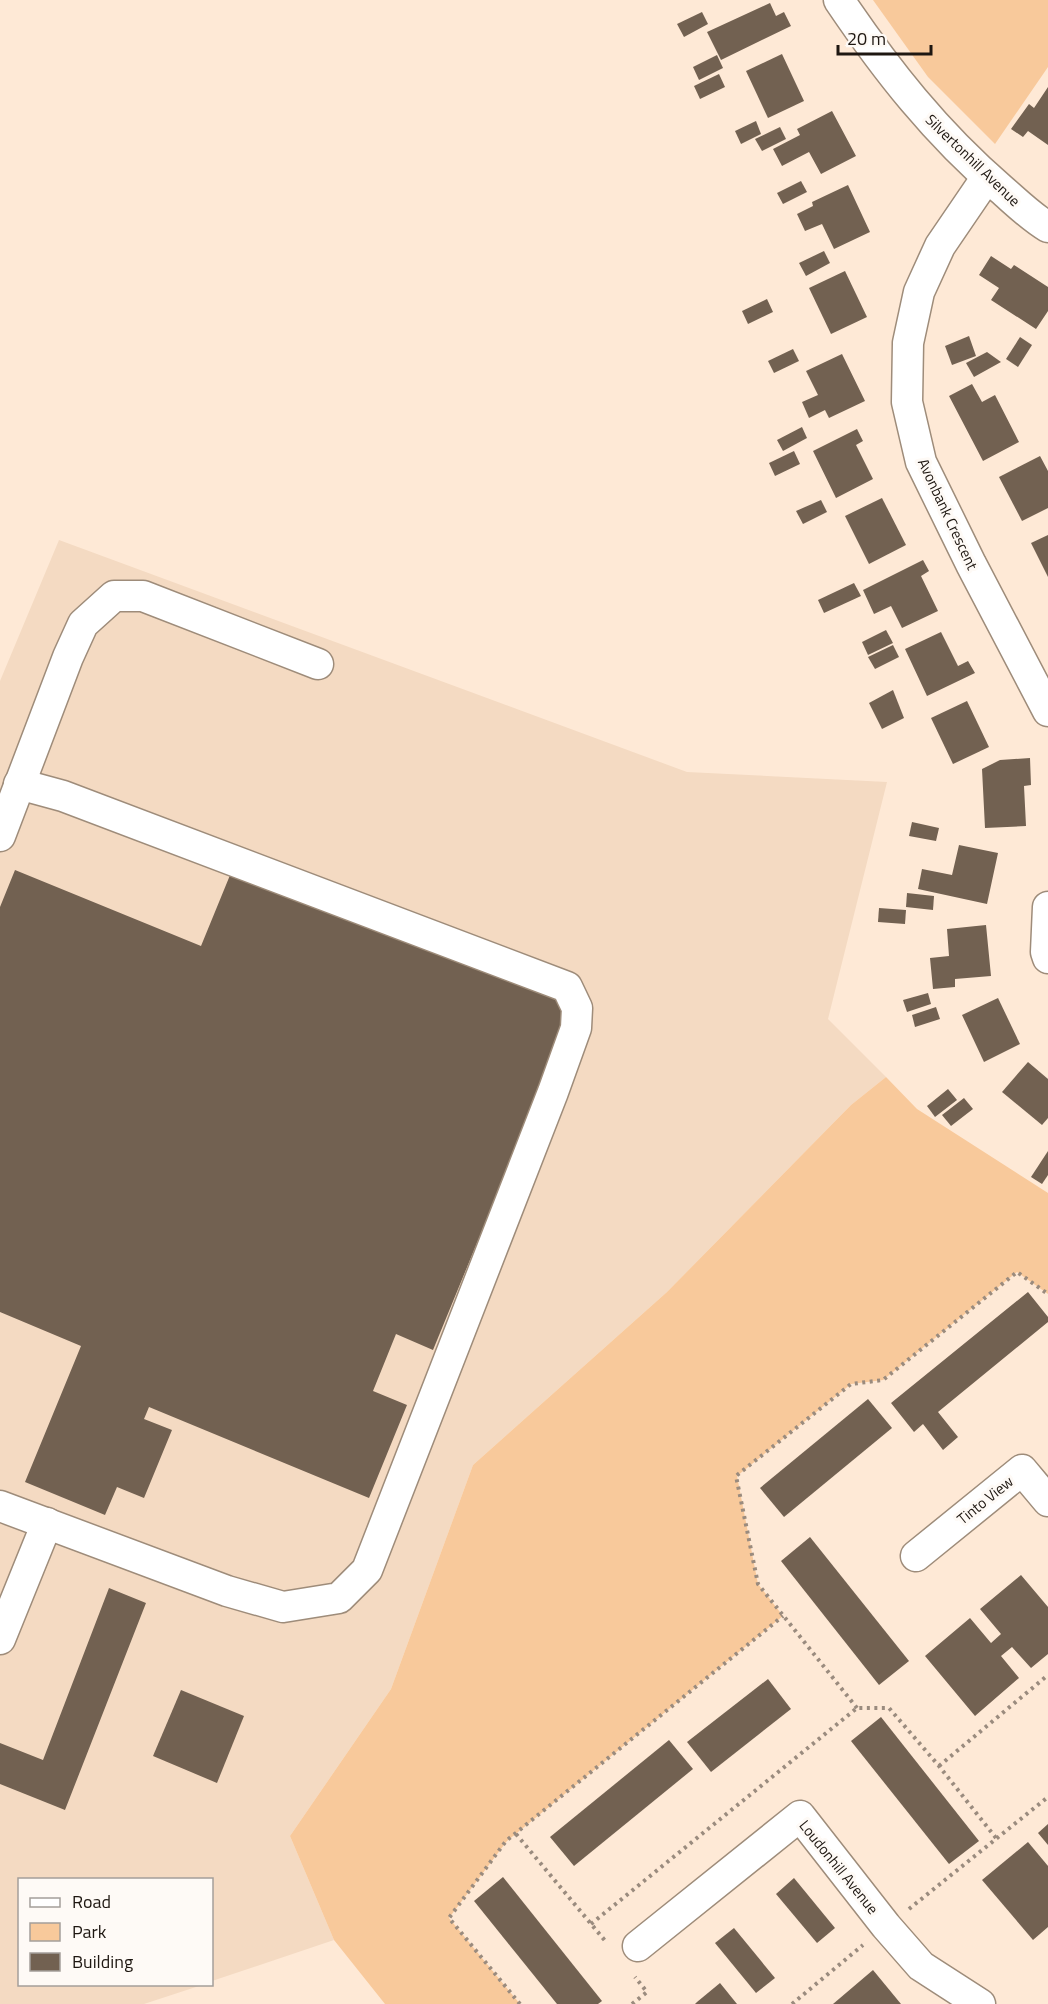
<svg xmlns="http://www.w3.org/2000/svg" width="1048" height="2004" font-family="'Titillium Web',sans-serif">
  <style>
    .built { fill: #f4dac2 }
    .green { fill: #f8c99b }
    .building { fill: #726151 }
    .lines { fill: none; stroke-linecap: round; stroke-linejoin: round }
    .minor-casing { stroke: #9e8c7a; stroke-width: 33 }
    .path { stroke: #9a8b7e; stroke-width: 4; stroke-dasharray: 3 4.5; stroke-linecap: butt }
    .minor { stroke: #fff; stroke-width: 30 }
    .labels { text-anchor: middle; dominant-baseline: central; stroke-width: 6; stroke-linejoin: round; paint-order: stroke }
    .street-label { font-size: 15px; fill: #1e1711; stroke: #fefaf6 }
  </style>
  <rect width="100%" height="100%" fill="#fee9d6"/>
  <path class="built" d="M 59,540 L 687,772 L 887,782 L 828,1019 L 886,1077 L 851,1105 L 667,1292 L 473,1465 L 391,1689 L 290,1836 L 334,1940 L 212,1981 L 212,1880 L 20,1880 L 20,1984 L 202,1985 L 144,2004 L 0,2004 L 0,681 Z"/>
  <g class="green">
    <path d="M 873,0 L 1048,0 L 1048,67 L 995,144 L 928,77 Z"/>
    <path d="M 886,1077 L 917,1109 L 1048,1193 L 1048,1294 L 1017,1272 L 883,1380 L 851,1384 L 737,1476 L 758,1584 L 783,1616 L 507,1841 L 449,1918 L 520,2004 L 385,2004 L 334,1940 L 290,1836 L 391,1689 L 473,1465 L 667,1292 L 851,1105 Z"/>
  </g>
  <g class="building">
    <path d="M 770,3 L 776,16 L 784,12 L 791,26 L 721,60 L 707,32 Z"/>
    <path d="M 702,12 L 708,24 L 684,37 L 677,24 Z"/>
    <path d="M 782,54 L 804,101 L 768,118 L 746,71 Z"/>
    <path d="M 717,55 L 723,68 L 699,80 L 693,67 Z"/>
    <path d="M 719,74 L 725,87 L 700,99 L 694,86 Z"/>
    <path d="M 1048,87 L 1048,145 L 1028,131 L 1023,137 L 1011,129 L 1029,104 L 1034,108 Z"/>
    <path d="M 832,111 L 856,156 L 821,174 L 809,152 L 782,166 L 773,149 L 800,135 L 797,129 Z"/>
    <path d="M 756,121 L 761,134 L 741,144 L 735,131 Z"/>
    <path d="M 780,127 L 786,139 L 762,151 L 755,139 Z"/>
    <path d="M 801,181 L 807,192 L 783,204 L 777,193 Z"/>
    <path d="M 848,185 L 870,232 L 834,249 L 822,224 L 805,231 L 797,214 L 813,206 L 812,202 Z"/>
    <path d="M 824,251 L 830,263 L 806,276 L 799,263 Z"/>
    <path d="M 991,256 L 1011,269 L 1014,265 L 1048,287 L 1048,311 L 1036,329 L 991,300 L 999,288 L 979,275 Z"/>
    <path d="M 845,271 L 867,317 L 831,334 L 809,288 Z"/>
    <path d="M 767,299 L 773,312 L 748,324 L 742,311 Z"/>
    <path d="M 969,336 L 976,356 L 952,365 L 945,346 Z"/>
    <path d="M 1020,337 L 1032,345 L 1018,367 L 1006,359 Z"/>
    <path d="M 793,349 L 799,361 L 774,373 L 768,361 Z"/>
    <path d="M 987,352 L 1001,362 L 974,377 L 966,363 Z"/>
    <path d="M 842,354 L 865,401 L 829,418 L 825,410 L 809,418 L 802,402 L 818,395 L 806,371 Z"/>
    <path d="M 972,384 L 982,402 L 995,395 L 1019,442 L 983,461 L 949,396 Z"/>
    <path d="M 802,427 L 807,438 L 783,451 L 777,440 Z"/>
    <path d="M 857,429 L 863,441 L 856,445 L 873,479 L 836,498 L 813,451 Z"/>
    <path d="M 794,451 L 800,464 L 775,476 L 769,463 Z"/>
    <path d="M 1040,456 L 1048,471 L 1048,508 L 1022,521 L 999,477 Z"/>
    <path d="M 882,498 L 906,545 L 869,564 L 845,516 Z"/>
    <path d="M 821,500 L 827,512 L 803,524 L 796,511 Z"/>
    <path d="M 1048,535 L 1048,577 L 1031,543 Z"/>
    <path d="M 923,560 L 929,571 L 921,576 L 938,611 L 902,628 L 891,606 L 874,614 L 863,590 Z"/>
    <path d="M 854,583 L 861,596 L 824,613 L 818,600 Z"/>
    <path d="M 886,630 L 893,643 L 868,655 L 862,642 Z"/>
    <path d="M 941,632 L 958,666 L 968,661 L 975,673 L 927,696 L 905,649 Z"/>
    <path d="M 893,645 L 899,657 L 875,669 L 868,657 Z"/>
    <path d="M 893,690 L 904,718 L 882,729 L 869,703 Z"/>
    <path d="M 967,701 L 989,747 L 953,764 L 931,718 Z"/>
    <path d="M 1030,758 L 1031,785 L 1024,786 L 1026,826 L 985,828 L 982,769 L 1000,760 Z"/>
    <path d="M 912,822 L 939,828 L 936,841 L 909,836 Z"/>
    <path d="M 959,845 L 998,853 L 987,904 L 918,889 L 922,869 L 952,875 Z"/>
    <path d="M 235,863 L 576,1002 L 433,1350 L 396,1334 L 373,1391 L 407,1405 L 369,1498 L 149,1407 L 144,1419 L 172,1430 L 144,1498 L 117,1487 L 105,1515 L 25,1482 L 81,1346 L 0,1312 L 0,907 L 15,870 L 201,946 Z"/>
    <path d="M 907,893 L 934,896 L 933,910 L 906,907 Z"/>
    <path d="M 879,908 L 906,910 L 905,924 L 878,922 Z"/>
    <path d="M 986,925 L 991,976 L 955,979 L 955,987 L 933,989 L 930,958 L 949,956 L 947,929 Z"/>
    <path d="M 928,993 L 931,1004 L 907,1012 L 903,1000 Z"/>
    <path d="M 998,998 L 1020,1044 L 984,1062 L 962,1015 Z"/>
    <path d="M 936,1007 L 940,1019 L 915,1027 L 912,1015 Z"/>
    <path d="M 1028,1062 L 1048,1079 L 1048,1118 L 1042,1125 L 1002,1092 Z"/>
    <path d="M 948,1089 L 957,1100 L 935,1117 L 927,1106 Z"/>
    <path d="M 964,1098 L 973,1109 L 951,1126 L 942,1115 Z"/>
    <path d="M 1048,1151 L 1048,1175 L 1042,1184 L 1031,1177 Z"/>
    <path d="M 1028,1292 L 1048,1317 L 1048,1322 L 938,1412 L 958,1437 L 943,1450 L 923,1424 L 914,1432 L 891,1403 Z"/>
    <path d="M 868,1399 L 892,1428 L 784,1517 L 760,1488 Z"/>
    <path d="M 810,1537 L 909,1661 L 879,1685 L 781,1561 Z"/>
    <path d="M 1021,1575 L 1048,1607 L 1048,1654 L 1031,1668 L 1012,1647 L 1001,1656 L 1019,1678 L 975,1716 L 925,1656 L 970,1618 L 991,1643 L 1001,1634 L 980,1609 Z"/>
    <path d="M 109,1588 L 146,1603 L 65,1810 L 0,1784 L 0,1743 L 43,1760 Z"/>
    <path d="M 768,1679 L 791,1709 L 711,1772 L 687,1742 Z"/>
    <path d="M 181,1690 L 244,1716 L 217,1783 L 153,1756 Z"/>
    <path d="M 881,1717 L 979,1841 L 949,1864 L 851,1741 Z"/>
    <path d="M 669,1740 L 693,1769 L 574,1866 L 550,1837 Z"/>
    <path d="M 1048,1824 L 1048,1845 L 1038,1833 Z"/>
    <path d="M 1028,1842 L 1048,1866 L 1048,1927 L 1033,1940 L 982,1880 Z"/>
    <path d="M 503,1877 L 602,2001 L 598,2004 L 557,2004 L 474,1901 Z"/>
    <path d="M 794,1878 L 835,1928 L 817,1943 L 776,1894 Z"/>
    <path d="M 734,1928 L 775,1978 L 756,1993 L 715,1943 Z"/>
    <path d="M 873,1970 L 901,2004 L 833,2004 Z"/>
    <path d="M 720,1983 L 737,2004 L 695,2004 L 697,2002 Z"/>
  </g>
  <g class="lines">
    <defs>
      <g id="minor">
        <path d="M 839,0 C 887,71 936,133 1001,189 C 1016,202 1031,217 1048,227"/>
        <path d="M 987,177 L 940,246 L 919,292 L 908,343 L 907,402 L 921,462 L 971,564 L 1048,711"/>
        <path d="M 0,836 L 68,657 L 83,624 L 114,596 L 143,596 L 318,664"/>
        <path d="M 1048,907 L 1046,952 L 1048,958"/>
        <path d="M 0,1506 L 227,1591 L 283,1607 L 339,1598 L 367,1570 L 553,1092 L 576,1028 L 577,1008 L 567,987 L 63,796 L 19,784"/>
        <path d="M 916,1556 L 1022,1470 L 1048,1501"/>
        <path d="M 0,1639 L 47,1523"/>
        <path d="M 638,1946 L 800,1816 L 886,1926 L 921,1966 L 980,2004"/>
      </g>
    </defs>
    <use href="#minor" class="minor-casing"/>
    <g class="path">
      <path d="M 857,1708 L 758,1584 L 736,1476 L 851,1384 L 883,1380 L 1017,1272 L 1048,1294"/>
      <path d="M 939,1766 L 1048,1675"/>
      <path d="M 516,1834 L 607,1943"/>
      <path d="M 909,1909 L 1048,1797"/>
      <path d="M 591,1924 L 857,1708 L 889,1708 L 939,1766 L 996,1838"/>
      <path d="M 520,2004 L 449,1918 L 506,1841 L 783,1616"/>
      <path d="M 632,2004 L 647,1992 L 635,1977"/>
      <path d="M 792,2004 L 863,1945"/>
    </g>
    <use href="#minor" class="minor"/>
  </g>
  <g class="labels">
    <g class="street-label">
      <text transform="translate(973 160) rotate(44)">Silvertonhill Avenue</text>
      <text transform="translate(948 514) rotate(65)">Avonbank Crescent</text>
      <text transform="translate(985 1500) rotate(-39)">Tinto View</text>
      <text transform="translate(839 1867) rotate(51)">Loudonhill Avenue</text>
    </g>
  </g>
  <rect x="18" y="1878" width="195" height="108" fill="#fefaf6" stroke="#a49f9a" stroke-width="1.5"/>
  <rect x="30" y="1898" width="30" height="9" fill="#ffffff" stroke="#a49f9a" stroke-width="1.5"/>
  <text x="72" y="1908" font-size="18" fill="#1e1711">Road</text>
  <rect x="30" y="1923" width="30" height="18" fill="#f8c99b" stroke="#a49f9a" stroke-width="1.5"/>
  <text x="72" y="1938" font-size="18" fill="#1e1711">Park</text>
  <rect x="30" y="1953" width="30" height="18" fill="#726151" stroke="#a49f9a" stroke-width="1.5"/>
  <text x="72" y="1968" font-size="18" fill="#1e1711">Building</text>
  <path d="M838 45v9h93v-9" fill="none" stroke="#1e1711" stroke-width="3"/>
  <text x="847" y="45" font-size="18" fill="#1e1711" stroke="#fefaf6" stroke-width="4.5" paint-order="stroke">20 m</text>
</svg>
